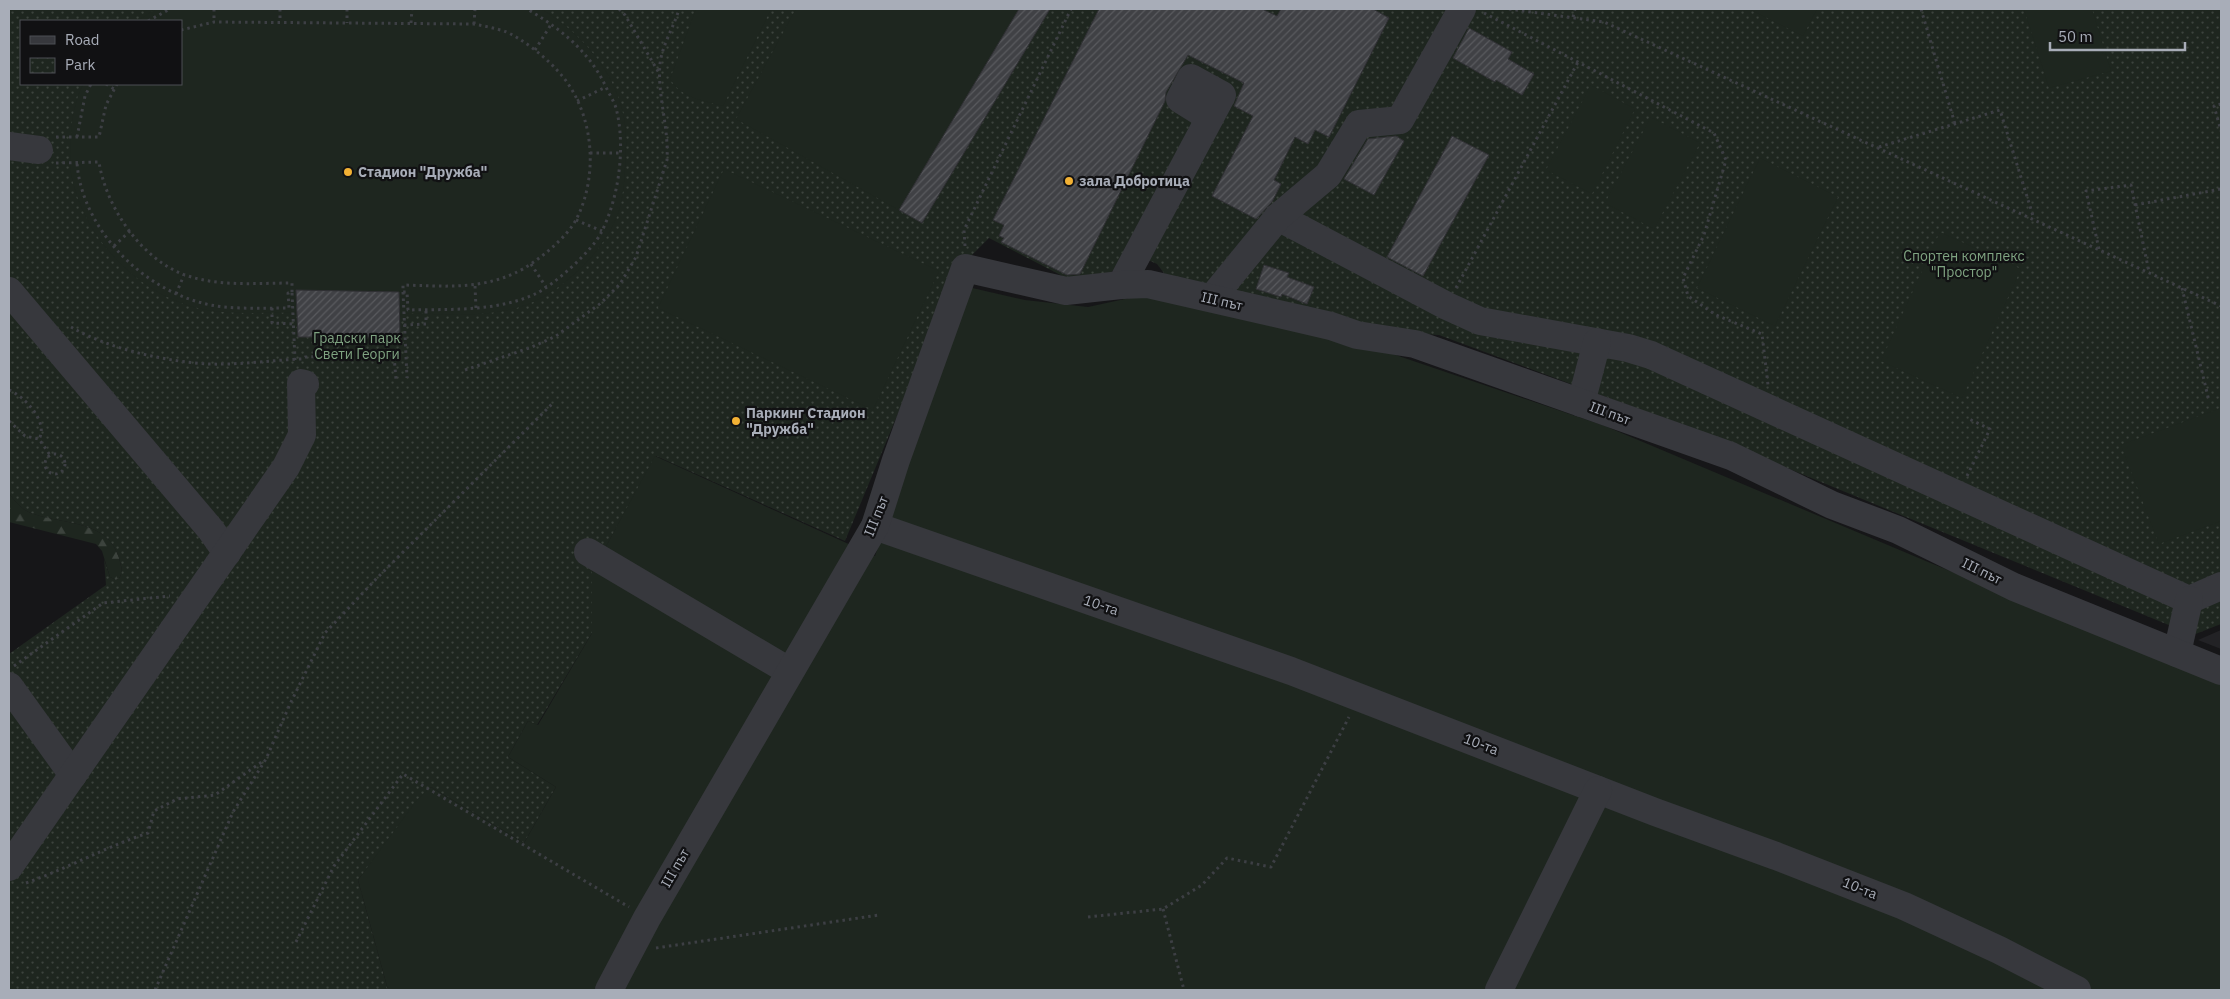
<svg xmlns="http://www.w3.org/2000/svg" width="2230" height="999" font-family="'IBM Plex Sans',sans-serif">
  <style>
    .built { fill: #222225 }
    .forest { fill: url(#forest-firs) }
    .park { fill: url(#park-dots); fill-rule: evenodd }
    .garden { fill: #1e261f }
    .building { fill: url(#building-hatch); stroke: #303034 }
    .lines { fill: none; stroke-linecap: round; stroke-linejoin: round }
    .path { stroke: #3d3f44; stroke-width: 3; stroke-dasharray: 2.5 4; stroke-linecap: butt }
    .minor { stroke: #37383d; stroke-width: 28 }
    .poi-dot { fill: #f2b134; stroke: #111113; stroke-width: 2 }
    .labels { text-anchor: middle; dominant-baseline: central; stroke-width: 4.5; stroke-linejoin: round; paint-order: stroke }
    .poi-label { font-size: 14px; font-weight: bold; fill: #a8adb8; stroke: #111113; text-anchor: start }
    .park-label { font-size: 14px; fill: #7fa381; stroke: #111113 }
    .street-label { font-size: 14px; fill: #a8adb8; stroke: #111113 }
  </style>
  <defs>
    <pattern id="forest-firs" width="22" height="20" patternUnits="userSpaceOnUse" patternTransform="scale(1.25)"><rect width="22" height="20" fill="#1e261f"/><path d="M5 1l3.5 6h-7zM16 11l3.5 6h-7z" fill="#3c433d"/></pattern>
    <pattern id="park-dots" width="8" height="8" patternUnits="userSpaceOnUse" patternTransform="scale(1.25)"><rect width="8" height="8" fill="#1e261f"/><path d="M2 2h.1M6 6h.1" fill="none" stroke="#3c433d" stroke-width="1.8" stroke-linecap="round"/></pattern>
    <pattern id="building-hatch" width="6" height="6" patternUnits="userSpaceOnUse" patternTransform="scale(1.25)"><rect width="6" height="6" fill="#404145"/><path d="M-1 1l2-2M0 6l6-6M5 7l2-2" fill="none" stroke="#595a5e"/></pattern>
  </defs>
  <rect width="100%" height="100%" fill="#161618"/>
  <path class="built" d="M 2221,630 L 2221,649 L 2198,640 Z"/>
  <path class="forest" d="M 9,493 C 15,502 21,509 31,513 C 62,525 108,519 119,558 C 121,566 123,570 120,577 L 116,580 L 110,577 L 102,551 L 96,544 L 9,522 Z"/>
  <path class="park" d="M 9,9 L 2221,9 L 2221,624 L 2193,635 L 1692,429 L 1439,335 L 1387,332 L 1170,281 L 1157,264 L 1139,256 L 1128,259 L 1098,282 L 1076,283 L 989,238 L 958,269 L 845,541 L 656,456 L 592,572 L 592,633 L 537,725 L 528,721 L 508,757 L 556,787 L 524,843 L 431,787 L 358,880 L 388,990 L 9,990 L 9,654 L 106,585 L 104,559 L 110,577 L 116,580 L 120,577 C 123,570 121,565 119,558 C 108,519 62,525 31,513 C 21,509 15,502 9,493 ZM 21,21 L 181,21 L 181,84 L 21,84 Z"/>
  <g class="garden">
    <path d="M 156,9 L 541,9 C 589,37 629,88 626,146 C 625,165 625,184 621,203 C 612,245 565,290 526,305 C 512,310 492,313 477,314 C 453,317 427,312 402,314 C 391,315 379,319 368,321 C 345,326 322,331 298,337 L 297,313 C 262,312 223,316 190,306 C 132,288 82,234 71,173 C 69,162 71,150 71,139 C 71,119 75,101 83,84 L 181,84 L 181,21 L 137,21 Z"/>
    <path d="M 696,9 L 771,9 L 723,106 C 702,100 683,99 670,79 Z"/>
    <path d="M 796,9 L 1050,9 L 922,223 L 736,119 Z"/>
    <path d="M 1749,9 L 1817,9 L 1803,36 Z"/>
    <path d="M 2024,9 L 2092,9 L 2111,71 L 2049,88 Z"/>
    <path d="M 1591,85 L 1635,109 L 1592,194 L 1546,170 Z"/>
    <path d="M 1651,117 L 1700,143 L 1654,229 L 1605,203 Z"/>
    <path d="M 1760,158 L 1838,197 L 1775,326 L 1697,288 Z"/>
    <path d="M 724,169 L 939,271 L 873,410 L 658,308 Z"/>
    <path d="M 1940,232 L 2021,269 L 1962,398 L 1881,361 Z"/>
    <path d="M 968,287 L 1025,300 L 1088,307 L 1152,293 L 1381,350 L 1605,426 L 1933,564 L 2221,681 L 2221,990 L 388,990 L 358,880 L 417,800 L 431,787 L 524,843 L 556,787 L 508,757 L 528,721 L 538,725 L 592,633 L 592,572 L 655,456 L 875,556 Z"/>
    <path d="M 2221,408 L 2221,521 L 2159,544 L 2121,445 Z"/>
  </g>
  <g class="building">
    <path d="M 1019,9 L 1050,9 L 922,223 L 899,210 Z"/>
    <path d="M 1099,9 L 1262,9 L 1277,16 L 1281,9 L 1373,9 L 1389,18 L 1329,137 L 1315,130 L 1308,144 L 1295,137 L 1274,180 L 1281,184 L 1272,202 L 1256,219 L 1212,196 L 1253,116 L 1234,106 L 1244,83 L 1188,55 L 1166,92 L 1165,101 L 1080,274 L 1067,275 L 1001,242 L 1004,238 L 999,236 L 1004,225 L 993,220 Z"/>
    <path d="M 1469,28 L 1512,52 L 1508,59 L 1534,74 L 1522,95 L 1496,80 L 1495,82 L 1453,58 Z"/>
    <path d="M 1396,136 L 1404,141 L 1374,195 L 1344,179 L 1368,139 Z"/>
    <path d="M 1452,136 L 1489,155 L 1423,276 L 1387,257 Z"/>
    <path d="M 1264,265 L 1289,273 L 1287,277 L 1314,287 L 1307,304 L 1282,294 L 1281,297 L 1256,289 Z"/>
    <path d="M 296,290 L 399,292 L 400,337 L 298,337 Z"/>
  </g>
  <g class="lines">
    <g class="path">
      <path d="M 214,9 L 214,22"/>
      <path d="M 280,9 L 280,22"/>
      <path d="M 347,9 L 347,23"/>
      <path d="M 619,9 L 625,15 L 659,73"/>
      <path d="M 1509,9 L 1604,22 L 2221,306"/>
      <path d="M 1921,9 L 1955,124"/>
      <path d="M 1484,13 L 1714,133 L 1726,160 L 1704,235 L 1683,278 L 1688,296 L 1716,315 L 1762,334 L 1768,385"/>
      <path d="M 1573,17 L 1575,9"/>
      <path d="M 148,21 L 170,9"/>
      <path d="M 411,23 L 412,9"/>
      <path d="M 474,24 L 475,9"/>
      <path d="M 181,30 L 214,22 L 474,24 C 484,26 494,28 504,31 C 520,37 544,56 556,69 C 593,107 600,171 577,218 C 568,237 535,264 515,273 C 478,290 443,286 403,285 L 403,292 L 407,292 L 408,310 C 450,309 496,312 535,294 C 553,286 592,251 601,233 C 619,198 626,146 616,108 C 614,101 609,94 606,87 C 589,51 561,29 527,9"/>
      <path d="M 535,50 L 552,23"/>
      <path d="M 106,84 L 114,89"/>
      <path d="M 577,101 L 606,87"/>
      <path d="M 2221,104 L 2214,106 L 2221,131"/>
      <path d="M 56,137 L 99,137 L 106,105 L 117,84"/>
      <path d="M 77,137 L 85,96 L 91,84"/>
      <path d="M 1879,147 L 2000,110 L 2034,219"/>
      <path d="M 590,153 L 619,153"/>
      <path d="M 56,163 L 99,162 C 106,207 141,259 185,275 C 219,287 257,283 292,283 L 292,293 L 288,293 L 289,308 C 263,308 227,310 202,303 C 140,287 82,228 77,163"/>
      <path d="M 2135,205 L 2221,189"/>
      <path d="M 576,220 L 602,231"/>
      <path d="M 114,246 L 130,231"/>
      <path d="M 965,246 L 964,230 L 1071,9"/>
      <path d="M 2099,249 L 2086,191 L 2131,185 L 2149,272"/>
      <path d="M 531,264 L 546,287"/>
      <path d="M 475,286 L 476,309"/>
      <path d="M 1456,288 L 1578,62"/>
      <path d="M 2182,288 L 2209,401"/>
      <path d="M 403,292 L 407,378"/>
      <path d="M 292,293 L 295,360"/>
      <path d="M 176,294 L 184,275"/>
      <path d="M 272,308 L 272,323 L 294,324"/>
      <path d="M 404,325 L 426,324 L 426,310"/>
      <path d="M 71,327 C 109,349 167,362 210,364 C 241,365 272,360 302,359 L 305,357 L 394,355 L 396,380"/>
      <path d="M 465,370 L 532,347 L 556,336 L 601,303 L 620,284 L 636,257 L 667,160 C 669,127 657,94 660,64 C 662,45 674,27 679,9"/>
      <path d="M 9,390 C 24,396 49,422 39,439"/>
      <path d="M 9,421 L 25,436 L 39,439 L 50,455"/>
      <circle cx="55" cy="464" r="10"/>
      <path d="M 1967,476 L 1990,429 L 1969,419"/>
      <path d="M 14,666 L 103,603 L 170,596"/>
      <path d="M 26,883 C 68,868 106,847 148,833 L 154,811 L 177,799 L 215,795 L 263,761"/>
      <path d="M 1163,909 L 1184,990"/>
      <path d="M 1088,917 L 1163,909 L 1202,885 L 1227,858 L 1271,867 L 1349,717"/>
      <path d="M 296,942 L 334,866 L 403,774 L 629,907"/>
      <path d="M 656,948 L 879,915"/>
      <path d="M 155,990 L 233,812 L 266,759 L 290,704 L 325,633 L 377,578 L 553,403"/>
    </g>
    <g class="minor">
      <path d="M 9,146 L 39,150"/>
      <path d="M 1278,217 L 1447,306 L 1480,321 L 1628,348 L 1651,355 L 2189,600 L 2221,586"/>
      <path d="M 1121,285 L 1222,95 L 1191,78 L 1180,99 L 1209,117"/>
      <path d="M 9,291 L 211,530 L 227,553"/>
      <path d="M 1212,298 L 1278,217 L 1328,175 L 1359,124 L 1400,120 L 1462,9"/>
      <path d="M 1581,403 L 1597,342"/>
      <path d="M 875,526 L 1291,671 L 1655,812 L 1776,856 L 1904,906 L 1999,950 L 2077,990"/>
      <path d="M 588,552 L 789,671"/>
      <path d="M 2177,653 L 2189,600"/>
      <path d="M 9,686 L 73,775"/>
      <path d="M 9,867 L 286,467 L 302,435 L 301,383 L 305,384"/>
      <path d="M 609,990 L 647,918 L 875,526 L 896,460 L 965,268 L 1066,291 L 1121,285 L 1148,284 L 1331,326 L 1357,335 L 1415,344 L 1731,456 L 1832,505 L 1898,530 L 2014,587 L 2221,671"/>
      <path d="M 1499,990 L 1598,790"/>
    </g>
  </g>
  <g class="poi-dot">
    <circle cx="348" cy="172" r="5"/>
    <circle cx="1069" cy="181" r="5"/>
    <circle cx="736" cy="421" r="5"/>
  </g>
  <g class="labels">
    <g class="poi-label">
      <text x="358" y="172">Стадион "Дружба"</text>
      <text x="1079" y="181">зала Добротица</text>
      <text x="746" y="413">Паркинг Стадион<tspan x="746" dy="16">"Дружба"</tspan></text>
    </g>
    <g class="park-label">
      <text x="1964" y="256">Спортен комплекс<tspan x="1964" dy="16">"Простор"</tspan></text>
      <text x="357" y="338">Градски парк<tspan x="357" dy="16">Свети Георги</tspan></text>
    </g>
    <g class="street-label">
      <text transform="translate(1222 301) rotate(13)">ІІІ път</text>
      <text transform="translate(1610 413) rotate(20)">ІІІ път</text>
      <text transform="translate(876 516) rotate(-68)">ІІІ път</text>
      <text transform="translate(1982 571) rotate(26)">ІІІ път</text>
      <text transform="translate(1101 605) rotate(19)">10-та</text>
      <text transform="translate(1481 744) rotate(21)">10-та</text>
      <text transform="translate(675 868) rotate(-60)">ІІІ път</text>
      <text transform="translate(1860 888) rotate(22)">10-та</text>
    </g>
  </g>
  <rect width="2230" height="999" fill="none" stroke="#a8adb8" stroke-width="20"/>
  <rect x="20" y="20" width="162" height="65" fill="#111113" stroke="#4d4f55"/>
  <rect x="30" y="36" width="25" height="8" fill="#37383d" stroke="#4d4f55"/>
  <text x="65" y="45" font-size="15" fill="#a8adb8">Road</text>
  <rect x="30" y="58" width="25" height="15" fill="url(#park-dots)" stroke="#4d4f55"/>
  <text x="65" y="70" font-size="15" fill="#a8adb8">Park</text>
  <path d="M2050 42v8h135v-8" fill="none" stroke="#a8adb8" stroke-width="2.5"/>
  <text x="2058" y="42" font-size="15" fill="#a8adb8" stroke="#111113" stroke-width="4" paint-order="stroke">50 m</text>
</svg>
